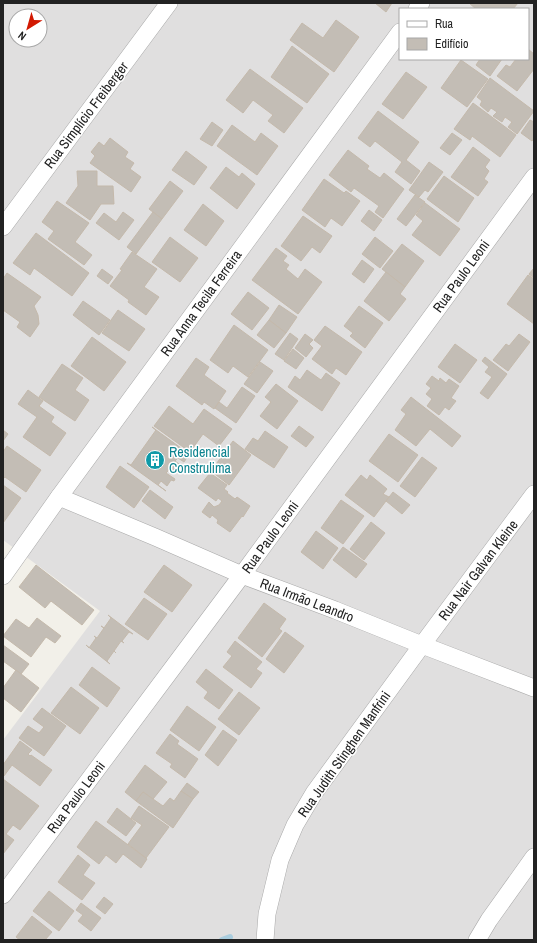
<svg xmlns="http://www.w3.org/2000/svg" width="537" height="943" font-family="'Archivo Narrow',sans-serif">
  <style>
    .residential { fill: #e0dfdf; fill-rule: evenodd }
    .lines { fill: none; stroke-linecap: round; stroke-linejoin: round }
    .stream { stroke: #aacdde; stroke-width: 6 }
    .building { fill: #c3bdb5; stroke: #c4b9ab }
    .minor-casing { stroke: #a9a9a9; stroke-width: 18 }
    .minor { stroke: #fff; stroke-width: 17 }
    .labels { text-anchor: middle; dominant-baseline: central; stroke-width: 3; stroke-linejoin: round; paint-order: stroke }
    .street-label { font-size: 14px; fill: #222; stroke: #fff }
    .culture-label { font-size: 14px; fill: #0d838f; stroke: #fff; text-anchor: start }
  </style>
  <rect width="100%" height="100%" fill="#f2f0e9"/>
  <path class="residential" d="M 3,3 L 534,3 L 534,940 L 3,940 L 3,740 L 100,611 L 3,540 ZM 400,9 L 528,9 L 528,59 L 400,59 ZM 16,16 L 40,16 L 40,40 L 16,40 Z"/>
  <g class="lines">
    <path class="stream" d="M 222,940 L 230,937"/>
  </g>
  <g class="building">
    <path d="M 375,3 L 392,3 L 386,12 Z"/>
    <path d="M 469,3 L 518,3 L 513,9 L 476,9 Z"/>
    <path d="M 336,20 L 359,37 L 334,72 L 290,40 L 302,23 L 323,38 Z"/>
    <path d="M 292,46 L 329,74 L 307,103 L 271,77 Z"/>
    <path d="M 528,49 L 534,54 L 534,69 L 517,91 L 497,76 L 506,65 L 510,67 L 516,59 L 528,59 Z"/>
    <path d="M 480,59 L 502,59 L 490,76 L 476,65 Z"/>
    <path d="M 461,60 L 488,79 L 467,107 L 441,88 Z"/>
    <path d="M 250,69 L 303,108 L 284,133 L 268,121 L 273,115 L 253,100 L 243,113 L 226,100 Z"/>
    <path d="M 406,72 L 427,87 L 403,119 L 382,104 Z"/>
    <path d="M 490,78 L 534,111 L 517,134 L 508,127 L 512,122 L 505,117 L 502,122 L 493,116 L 497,112 L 491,108 L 488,112 L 480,105 L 482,101 L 477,97 Z"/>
    <path d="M 473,103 L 516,135 L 500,157 L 472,136 L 470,140 L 454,129 Z"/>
    <path d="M 378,111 L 419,142 L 406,160 L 420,171 L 411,184 L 395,172 L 402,162 L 375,141 L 370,147 L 358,138 Z"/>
    <path d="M 530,120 L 534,122 L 534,138 L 532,141 L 521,133 Z"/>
    <path d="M 212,122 L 223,130 L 212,146 L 200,139 Z"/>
    <path d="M 232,125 L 255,142 L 261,133 L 278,146 L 257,175 L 217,146 Z"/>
    <path d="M 452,133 L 462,140 L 450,155 L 440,148 Z"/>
    <path d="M 110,138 L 128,152 L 125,157 L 134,163 L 130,169 L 141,177 L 131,192 L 90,163 L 95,156 L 91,152 L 99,142 L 104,146 Z"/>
    <path d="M 473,147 L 490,160 L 485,167 L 489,171 L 484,179 L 488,182 L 478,196 L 451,177 Z"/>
    <path d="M 348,150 L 369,166 L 367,169 L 380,178 L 384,173 L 404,189 L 383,218 L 375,212 L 379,206 L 354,188 L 351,192 L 329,175 Z"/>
    <path d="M 186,151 L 207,167 L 194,185 L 172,170 Z"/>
    <path d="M 429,162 L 443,172 L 428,192 L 425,190 L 419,197 L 409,190 Z"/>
    <path d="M 226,167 L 239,177 L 242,173 L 255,184 L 237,209 L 210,188 Z"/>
    <path d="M 77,171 L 97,171 L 97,186 L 113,186 L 114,204 L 101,204 L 90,220 L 66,203 L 78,186 Z"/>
    <path d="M 444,176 L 474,198 L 458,222 L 427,199 Z"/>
    <path d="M 324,179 L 344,193 L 346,191 L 360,201 L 342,226 L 331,218 L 325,227 L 302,210 Z"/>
    <path d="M 170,181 L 183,191 L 162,219 L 149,209 Z"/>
    <path d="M 415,195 L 425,202 L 406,226 L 397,219 Z"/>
    <path d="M 57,201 L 89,223 L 75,242 L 92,255 L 84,265 L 48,239 L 54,231 L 42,222 Z"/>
    <path d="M 425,203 L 460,229 L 440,256 L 412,235 L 423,221 L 416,215 Z"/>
    <path d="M 203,204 L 224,221 L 206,246 L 184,230 Z"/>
    <path d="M 369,210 L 382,220 L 374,231 L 361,221 Z"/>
    <path d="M 123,212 L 134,220 L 119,240 L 96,223 L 104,213 L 116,222 Z"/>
    <path d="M 153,212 L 162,219 L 136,254 L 127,247 Z"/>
    <path d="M 303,216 L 332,236 L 320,253 L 312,247 L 301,261 L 281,246 Z"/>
    <path d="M 36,233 L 89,273 L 72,296 L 34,268 L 30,275 L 13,263 Z"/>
    <path d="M 170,237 L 198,258 L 180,282 L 152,262 Z"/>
    <path d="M 375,237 L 393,251 L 380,268 L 362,254 Z"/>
    <path d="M 402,244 L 424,261 L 405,287 L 382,269 Z"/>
    <path d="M 276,248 L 287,256 L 283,261 L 289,265 L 286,269 L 298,279 L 305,269 L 322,282 L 298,314 L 252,280 Z"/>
    <path d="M 132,252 L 157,269 L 144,287 L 159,297 L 146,315 L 128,302 L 129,300 L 110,286 L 122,270 L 120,269 Z"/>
    <path d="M 362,260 L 374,269 L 364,283 L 352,274 Z"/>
    <path d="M 534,268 L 534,278 L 529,274 Z"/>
    <path d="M 102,269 L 113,277 L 108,284 L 97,276 Z"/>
    <path d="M 386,272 L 405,287 L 400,294 L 406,299 L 389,321 L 364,301 Z"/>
    <path d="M 7,273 L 41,297 L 34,306 L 38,315 L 39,324 L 30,337 L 17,327 L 20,322 L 3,310 L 3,279 Z"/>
    <path d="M 528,275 L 534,279 L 534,324 L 507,304 Z"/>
    <path d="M 248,292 L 269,308 L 252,330 L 231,314 Z"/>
    <path d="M 83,301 L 110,320 L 99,335 L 73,315 Z"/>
    <path d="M 279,305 L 297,317 L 286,333 L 269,320 Z"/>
    <path d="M 359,306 L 383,323 L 365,348 L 350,336 L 353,333 L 344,326 Z"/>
    <path d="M 118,310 L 145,329 L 129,351 L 102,333 Z"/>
    <path d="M 269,320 L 286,333 L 274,348 L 257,335 Z"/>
    <path d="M 234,325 L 268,350 L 248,377 L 233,366 L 228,373 L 210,360 Z"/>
    <path d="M 325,326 L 362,352 L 346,375 L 336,368 L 332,374 L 312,359 L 322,346 L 314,340 Z"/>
    <path d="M 290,333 L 298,339 L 284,360 L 275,354 Z"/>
    <path d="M 305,334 L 313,340 L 309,344 L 313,348 L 306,357 L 295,348 Z"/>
    <path d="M 519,334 L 530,342 L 508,371 L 493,360 L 506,344 L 509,346 Z"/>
    <path d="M 92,337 L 126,362 L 104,391 L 71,366 Z"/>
    <path d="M 455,344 L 477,360 L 460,383 L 438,367 Z"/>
    <path d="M 293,349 L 304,358 L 296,369 L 284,361 Z"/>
    <path d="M 485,357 L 507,374 L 488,399 L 480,393 L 492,377 L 485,372 L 489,367 L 482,361 Z"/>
    <path d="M 196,358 L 209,367 L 204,375 L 226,391 L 214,409 L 204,402 L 202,405 L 176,386 Z"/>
    <path d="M 260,362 L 273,371 L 257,393 L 244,384 Z"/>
    <path d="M 62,364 L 83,378 L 75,390 L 89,400 L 75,421 L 39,397 Z"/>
    <path d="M 307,370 L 321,380 L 326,373 L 340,383 L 322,411 L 288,387 L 295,376 L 300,380 Z"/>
    <path d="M 432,376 L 439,381 L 440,378 L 446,383 L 449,379 L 459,386 L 451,398 L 456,401 L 449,410 L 445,407 L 439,415 L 427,406 L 432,399 L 426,394 L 431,388 L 426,384 Z"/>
    <path d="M 276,384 L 298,401 L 277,429 L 260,416 L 271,402 L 265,397 Z"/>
    <path d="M 242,387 L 255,396 L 236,423 L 215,408 L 219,402 L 227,408 Z"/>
    <path d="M 28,390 L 43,401 L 39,406 L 54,417 L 51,422 L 66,433 L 50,456 L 23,437 L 37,417 L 18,404 Z"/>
    <path d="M 411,397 L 461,436 L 452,447 L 430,429 L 416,446 L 395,430 L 406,414 L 401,410 Z"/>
    <path d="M 169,406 L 193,424 L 204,409 L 232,429 L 219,446 L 203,434 L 190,452 L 154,426 Z"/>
    <path d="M 299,426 L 314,437 L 306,447 L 291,436 Z"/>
    <path d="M 152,427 L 192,456 L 190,458 L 188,456 L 184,462 L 178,458 L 175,461 L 183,467 L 182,469 L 180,468 L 175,474 L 169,470 L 166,473 L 175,479 L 174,481 L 171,480 L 167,486 L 161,481 L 158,485 L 166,491 L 127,463 L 131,465 L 156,430 Z"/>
    <path d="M 3,430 L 8,434 L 3,441 Z"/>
    <path d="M 265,431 L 288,447 L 274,468 L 245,449 L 253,438 L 258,441 Z"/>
    <path d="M 389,434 L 418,455 L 398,482 L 369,461 Z"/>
    <path d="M 233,441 L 251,455 L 229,485 L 211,471 Z"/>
    <path d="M 7,446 L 41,470 L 26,492 L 5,477 L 3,479 L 3,452 Z"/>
    <path d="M 422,457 L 437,468 L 415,497 L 400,486 Z"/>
    <path d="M 120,466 L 149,487 L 134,508 L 106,487 Z"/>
    <path d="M 210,473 L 227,485 L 224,489 L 228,492 L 227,493 L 235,499 L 237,497 L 250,506 L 243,517 L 242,516 L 230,532 L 217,523 L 218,520 L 212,515 L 210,518 L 202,512 L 209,502 L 214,507 L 219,505 L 222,501 L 218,498 L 216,501 L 198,488 Z"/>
    <path d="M 361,475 L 367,480 L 370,475 L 387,489 L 383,494 L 389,497 L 374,517 L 345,495 Z"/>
    <path d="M 3,485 L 21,498 L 3,523 Z"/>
    <path d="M 150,490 L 173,507 L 165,519 L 142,501 Z"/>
    <path d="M 393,492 L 410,505 L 402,514 L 386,501 Z"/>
    <path d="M 341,500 L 364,516 L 343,544 L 321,528 Z"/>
    <path d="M 371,522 L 385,533 L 364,560 L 350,549 Z"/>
    <path d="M 316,531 L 338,548 L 323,569 L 301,552 Z"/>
    <path d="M 343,547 L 367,564 L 356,578 L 333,560 Z"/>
    <path d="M 36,565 L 94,610 L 82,625 L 51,601 L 45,608 L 19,587 Z"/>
    <path d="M 164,565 L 192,585 L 172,612 L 144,592 Z"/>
    <path d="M 144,598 L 167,614 L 148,640 L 125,624 Z"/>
    <path d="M 264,603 L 286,619 L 279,629 L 282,631 L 262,657 L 238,638 Z"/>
    <path d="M 108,615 L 133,634 L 129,632 L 122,641 L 124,643 L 121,641 L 114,651 L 116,653 L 114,651 L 107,661 L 110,664 L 86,645 L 89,648 L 96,638 L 94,636 L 97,638 L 104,628 L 101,626 L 104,628 L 111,618 Z"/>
    <path d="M 37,618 L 61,636 L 55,643 L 46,637 L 31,657 L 3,636 L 16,619 L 29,628 Z"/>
    <path d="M 285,632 L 304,646 L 284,673 L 266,659 Z"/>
    <path d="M 235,641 L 262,662 L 256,669 L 262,673 L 251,688 L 223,667 L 232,656 L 227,652 Z"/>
    <path d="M 3,645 L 29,664 L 21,674 L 3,661 Z"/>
    <path d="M 92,667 L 120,688 L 107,707 L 79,685 Z"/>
    <path d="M 206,669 L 233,690 L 219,709 L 204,698 L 208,692 L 196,682 Z"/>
    <path d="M 16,670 L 39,688 L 21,712 L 3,698 L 3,688 Z"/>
    <path d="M 71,687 L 99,708 L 80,734 L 51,713 Z"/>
    <path d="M 239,692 L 260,708 L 239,735 L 218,719 Z"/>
    <path d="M 187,706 L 216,727 L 199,751 L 170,730 Z"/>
    <path d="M 42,708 L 66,726 L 44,756 L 19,738 L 28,726 L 39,733 L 44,727 L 33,719 Z"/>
    <path d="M 223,730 L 237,740 L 218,766 L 205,755 Z"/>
    <path d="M 170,734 L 179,741 L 177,744 L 198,759 L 185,778 L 170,767 L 172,764 L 156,753 Z"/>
    <path d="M 20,741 L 32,750 L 28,754 L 30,756 L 31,755 L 52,770 L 40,786 L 12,765 L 4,776 L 3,776 L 3,765 Z"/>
    <path d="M 145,765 L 167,782 L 153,799 L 143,792 L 136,801 L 125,792 Z"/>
    <path d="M 3,779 L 39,806 L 20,830 L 13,825 L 6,834 L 14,840 L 3,854 Z"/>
    <path d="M 187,783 L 199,792 L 193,799 L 181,791 Z"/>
    <path d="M 181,791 L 193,799 L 173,828 L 136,801 L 143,792 L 163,806 L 170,798 L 174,801 Z"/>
    <path d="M 139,806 L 169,827 L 146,858 L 128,844 L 142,825 L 131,818 Z"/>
    <path d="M 117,808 L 136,823 L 126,836 L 107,822 Z"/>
    <path d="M 96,821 L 147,859 L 141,868 L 123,854 L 116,863 L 106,855 L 99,864 L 77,847 Z"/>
    <path d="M 78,855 L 90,865 L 83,875 L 95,883 L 82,900 L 58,882 Z"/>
    <path d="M 49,891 L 74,911 L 59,931 L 33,911 Z"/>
    <path d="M 104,897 L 113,904 L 105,914 L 96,907 Z"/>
    <path d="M 81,903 L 101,918 L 91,931 L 78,921 L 83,915 L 76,910 Z"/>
    <path d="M 32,916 L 52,932 L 45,940 L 20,940 L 16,937 Z"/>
  </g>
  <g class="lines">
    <defs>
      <g id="minor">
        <path d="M 417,9 L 421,3"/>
        <path d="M 3,227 L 169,3"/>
        <path d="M 59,497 L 155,537 L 242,575 L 335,610 L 422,645 L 534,688"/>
        <path d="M 3,576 L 59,497 L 400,32"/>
        <path d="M 3,895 L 242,575 L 534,177"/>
        <path d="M 265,940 L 267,914 L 280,860 L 295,825 L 314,793 L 422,645 L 534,494"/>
        <path d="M 477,940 L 489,920 L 534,857"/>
      </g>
    </defs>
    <use href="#minor" class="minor-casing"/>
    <use href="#minor" class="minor"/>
  </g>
  <defs>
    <symbol id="building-disc" viewBox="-11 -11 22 22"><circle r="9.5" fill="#0f9aa8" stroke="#fff"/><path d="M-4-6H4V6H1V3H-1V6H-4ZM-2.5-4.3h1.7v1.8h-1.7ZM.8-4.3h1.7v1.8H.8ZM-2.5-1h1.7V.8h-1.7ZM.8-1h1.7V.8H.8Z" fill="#fff"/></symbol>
  </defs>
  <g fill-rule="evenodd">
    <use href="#building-disc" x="144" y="449" width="22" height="22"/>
  </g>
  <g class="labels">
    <g class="street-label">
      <text transform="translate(86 115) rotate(-53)">Rua Simplício Freiberger</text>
      <text transform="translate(461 276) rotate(-54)">Rua Paulo Leoni</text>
      <text transform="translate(201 303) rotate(-54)">Rua Anna Tecila Ferreira</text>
      <text transform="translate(270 537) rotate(-54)">Rua Paulo Leoni</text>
      <text transform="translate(478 570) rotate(-53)">Rua Nair Galvan Kleine</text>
      <text transform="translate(307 600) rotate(21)">Rua Irmão Leandro</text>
      <text transform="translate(344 754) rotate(-55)">Rua Judith Stinghen Manfrini</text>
      <text transform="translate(76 797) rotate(-53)">Rua Paulo Leoni</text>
    </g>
    <g class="culture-label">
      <text x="169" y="452">Residencial<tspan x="169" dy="16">Construlima</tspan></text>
    </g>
  </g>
  <rect width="537" height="943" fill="none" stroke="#222222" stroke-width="8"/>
  <rect x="399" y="8" width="130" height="52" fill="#ffffff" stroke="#a7a7a7"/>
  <rect x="407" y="21" width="20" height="6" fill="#ffffff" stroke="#a7a7a7"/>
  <text x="435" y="28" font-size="12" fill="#222222">Rua</text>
  <rect x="407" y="38" width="20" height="12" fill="#c3bdb5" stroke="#a7a7a7"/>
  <text x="435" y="48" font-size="12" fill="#222222">Edifício</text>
  <g transform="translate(28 28) rotate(217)"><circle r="19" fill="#ffffff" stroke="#a7a7a7"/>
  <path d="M0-3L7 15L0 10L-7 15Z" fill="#d21902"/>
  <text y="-6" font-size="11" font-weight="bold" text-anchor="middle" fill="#222222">N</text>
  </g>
</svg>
